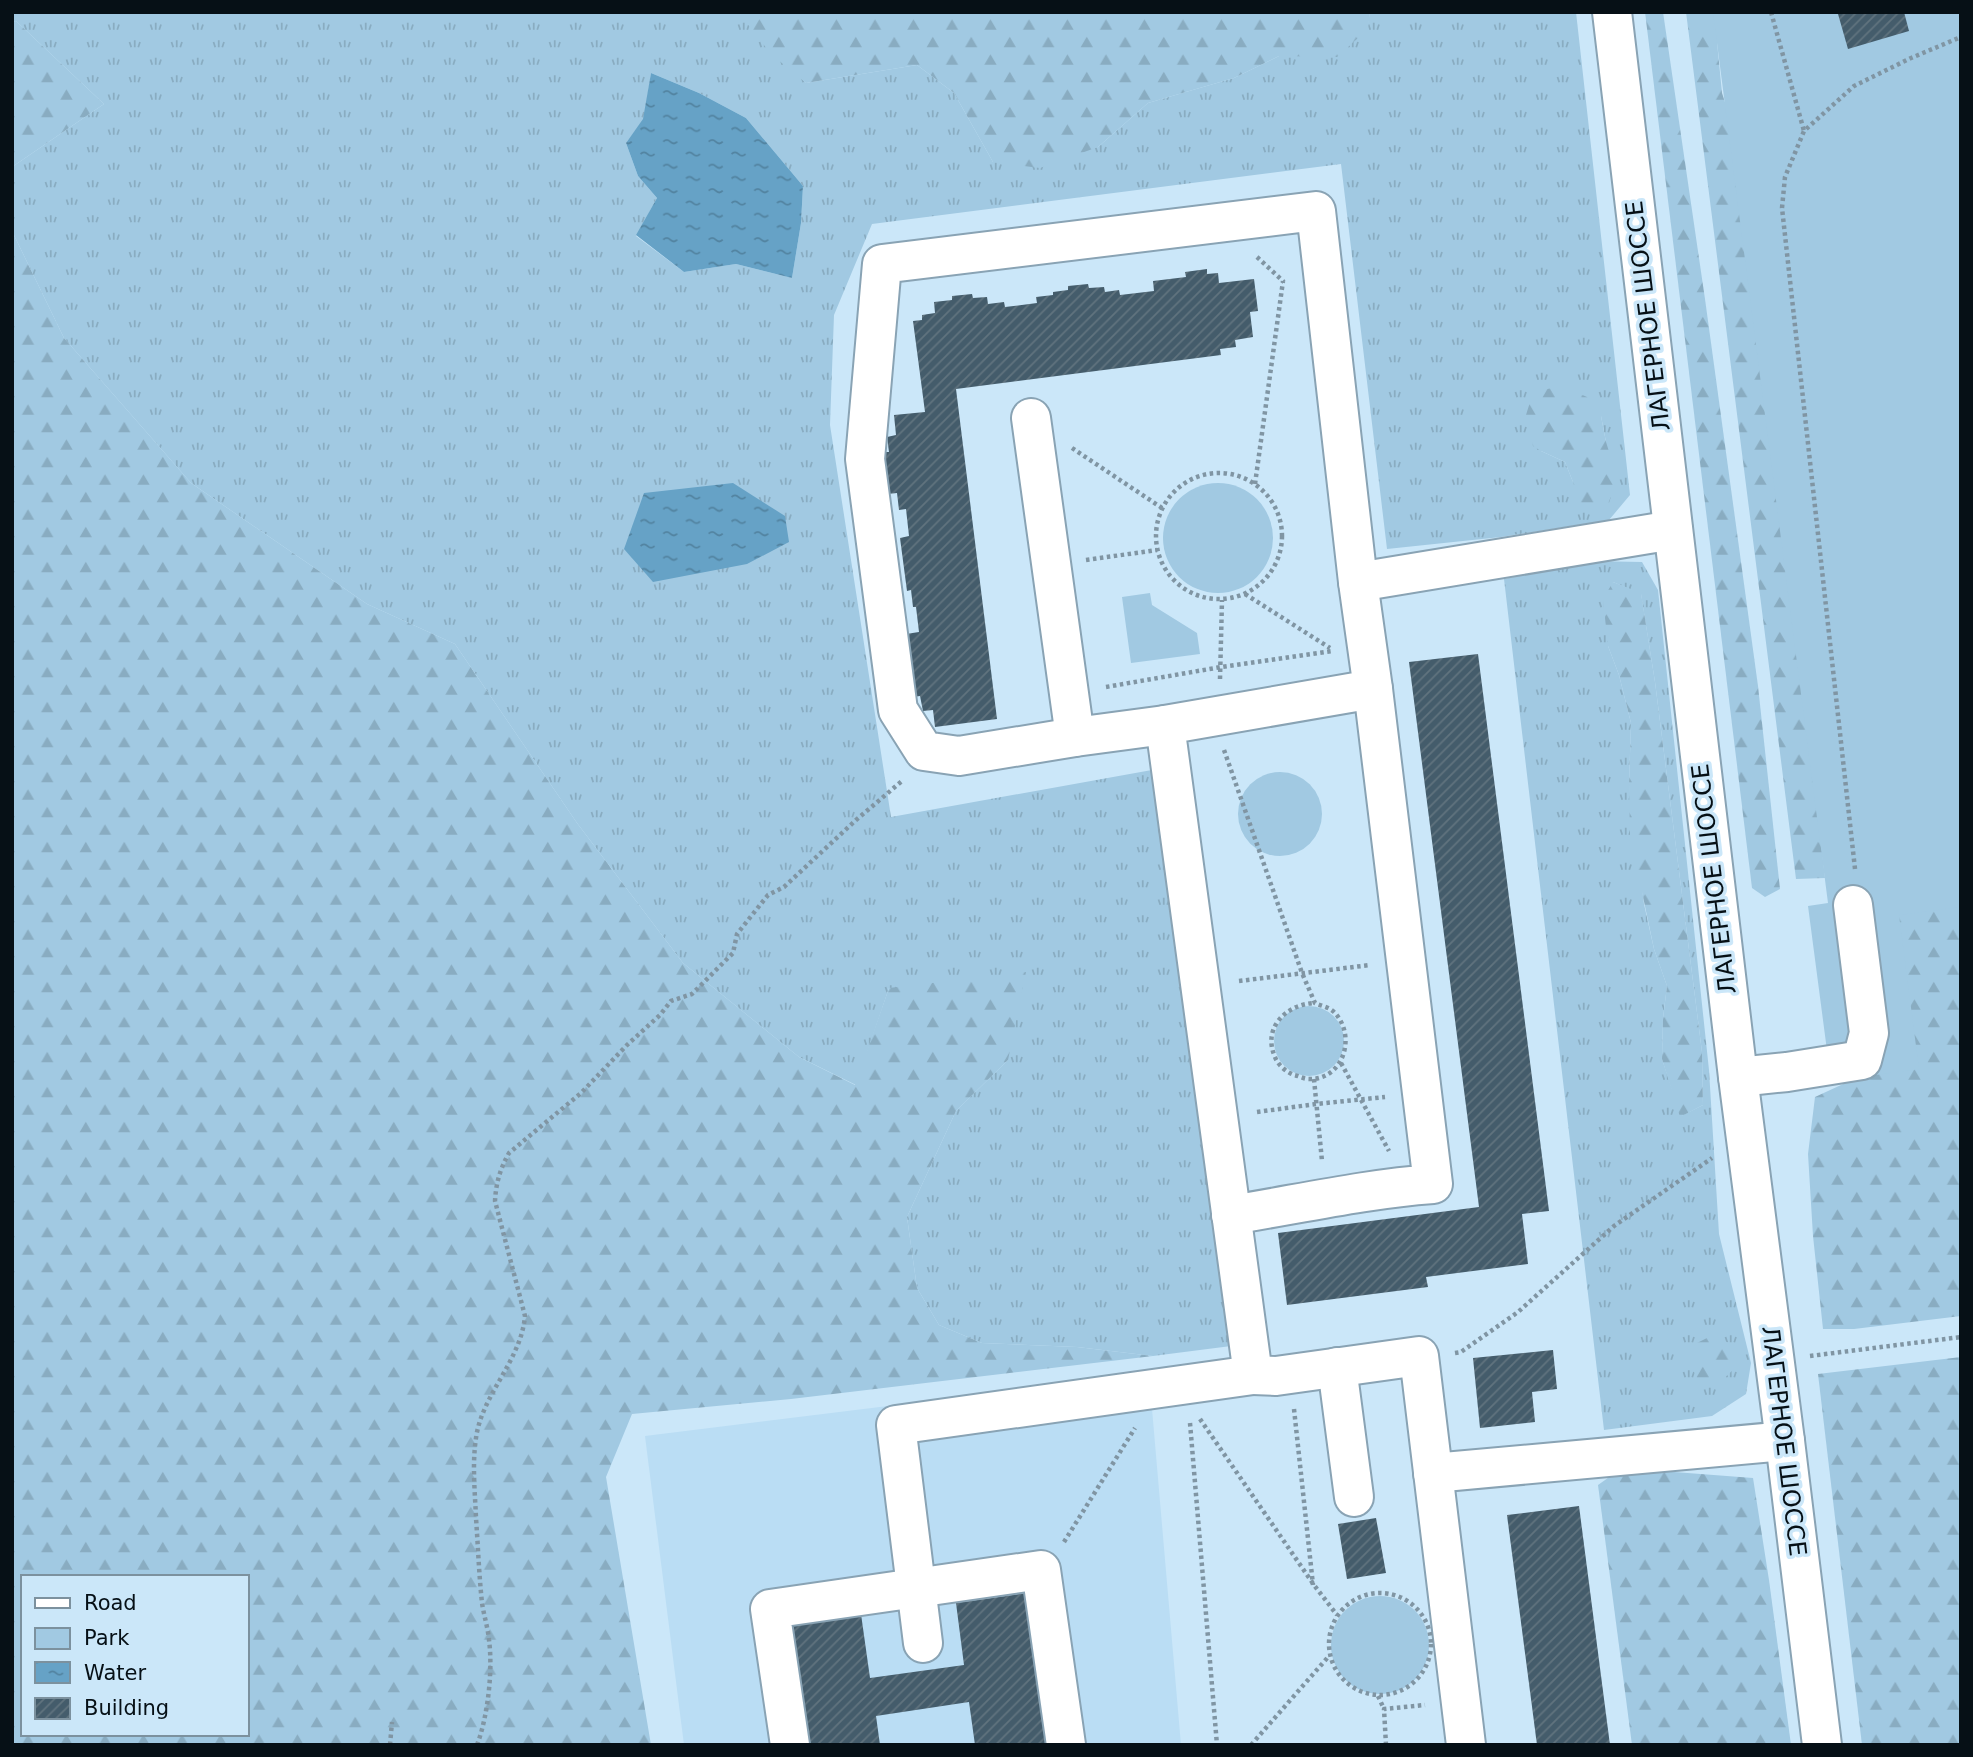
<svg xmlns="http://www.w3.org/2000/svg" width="1973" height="1757" font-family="'DejaVu Sans',sans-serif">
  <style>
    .built { fill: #baddf4 }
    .grass { fill: url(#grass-tufts); fill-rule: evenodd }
    .forest { fill: url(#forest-firs); fill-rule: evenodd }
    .park { fill: #a1c9e2 }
    .water { fill: url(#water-ripples) }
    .building { fill: url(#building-hatch) }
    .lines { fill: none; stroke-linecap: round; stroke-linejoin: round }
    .minor-casing { stroke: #89a3b4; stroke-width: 42 }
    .path { stroke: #8095a3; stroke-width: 4.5; stroke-dasharray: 3.5 3.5; stroke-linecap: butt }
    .minor { stroke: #fff; stroke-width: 38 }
    .labels { text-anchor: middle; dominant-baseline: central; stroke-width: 7; stroke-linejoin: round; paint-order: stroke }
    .street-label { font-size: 24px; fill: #061016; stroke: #cbe7f9 }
  </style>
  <defs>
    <pattern id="grass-tufts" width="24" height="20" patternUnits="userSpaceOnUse" patternTransform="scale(1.75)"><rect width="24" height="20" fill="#a1c9e2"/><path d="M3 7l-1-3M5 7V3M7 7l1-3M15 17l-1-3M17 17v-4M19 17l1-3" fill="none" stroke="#89acc1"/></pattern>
    <pattern id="forest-firs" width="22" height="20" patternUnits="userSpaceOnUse" patternTransform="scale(1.75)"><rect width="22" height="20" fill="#a1c9e2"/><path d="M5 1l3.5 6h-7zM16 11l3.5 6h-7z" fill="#89acc1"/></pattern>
    <pattern id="water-ripples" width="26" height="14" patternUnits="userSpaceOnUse" patternTransform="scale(1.75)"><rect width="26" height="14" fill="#66a2c6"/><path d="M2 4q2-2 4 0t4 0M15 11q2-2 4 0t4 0" fill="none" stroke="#5283a0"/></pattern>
    <pattern id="building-hatch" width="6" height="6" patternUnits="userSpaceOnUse" patternTransform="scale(1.75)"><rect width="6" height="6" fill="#445c6b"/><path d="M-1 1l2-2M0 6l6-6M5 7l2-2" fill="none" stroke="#60737e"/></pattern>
  </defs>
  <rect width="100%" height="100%" fill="#cbe7f9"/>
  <path class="built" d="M 1149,1374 L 1181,1745 L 684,1745 L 645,1436 Z"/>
  <g class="grass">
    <path d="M 12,12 L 738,12 L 806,83 L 917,65 L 954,93 L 993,162 L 1098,147 L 1148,103 L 1234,78 L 1279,56 L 1337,56 L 1367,29 L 1370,12 L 1576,12 L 1630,495 L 1609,520 L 1501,537 L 1387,549 L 1341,164 L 872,224 L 834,315 L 830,425 L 891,817 L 1163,768 L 1239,1345 L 1153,1356 L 1077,1347 L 982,1343 L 939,1325 L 917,1288 L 907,1217 L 956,1111 L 1008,1060 L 889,988 L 856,1085 L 799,1057 L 683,963 L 577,823 L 455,644 L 367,604 L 191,483 L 64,338 L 12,231 L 12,167 L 104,104 L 16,21 L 12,22 ZM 651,73 L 699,93 L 746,118 L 803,186 L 801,223 L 792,278 L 736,264 L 684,272 L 636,236 L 657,198 L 638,176 L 626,143 L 644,119 ZM 1601,416 L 1606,442 L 1573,482 L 1565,462 L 1541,451 Z"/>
    <path d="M 1591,561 L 1642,562 L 1658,590 L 1709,1070 L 1719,1234 L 1751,1363 L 1746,1394 L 1712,1416 L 1604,1430 L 1504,579 ZM 1613,582 L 1641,594 L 1655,682 L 1702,1052 L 1703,1105 L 1681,1116 L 1662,1059 L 1663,1018 L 1667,986 L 1654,949 L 1644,904 L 1629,785 L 1631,723 L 1619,675 L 1608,646 Z"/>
  </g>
  <g class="forest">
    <path d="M 738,12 L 1370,12 L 1368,29 L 1337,57 L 1279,56 L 1234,78 L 1148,103 L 1098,147 L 1040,168 L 993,162 L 954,93 L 917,65 L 806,83 L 771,54 Z"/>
    <path d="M 1645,12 L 1663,12 L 1705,299 L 1758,686 L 1780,889 L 1765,897 L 1752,888 Z"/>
    <path d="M 1686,12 L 1726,12 L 1717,42 L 1722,93 L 1744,161 L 1825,878 L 1796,879 Z"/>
    <path d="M 16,21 L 104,104 L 12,167 L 12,22 Z"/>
    <path d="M 12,231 L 64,338 L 191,483 L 367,604 L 455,644 L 577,823 L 683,963 L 799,1057 L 855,1085 L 889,988 L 1026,972 L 1008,1060 L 956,1111 L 907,1217 L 917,1288 L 939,1325 L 982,1343 L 1077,1347 L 1153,1356 L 791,1399 L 632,1414 L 606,1477 L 651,1745 L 12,1745 ZM 23,1577 L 247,1577 L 247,1734 L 23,1734 Z"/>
    <path d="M 1562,386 L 1587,397 L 1601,416 L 1606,442 L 1618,480 L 1607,506 L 1581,509 L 1573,482 L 1565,462 L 1541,451 L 1533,446 L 1526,415 L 1533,392 Z"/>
    <path d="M 1613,582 L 1641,593 L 1655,682 L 1702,1052 L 1703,1105 L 1680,1117 L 1662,1059 L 1663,1018 L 1667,986 L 1654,949 L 1630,835 L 1629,785 L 1631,723 L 1619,675 L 1608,646 L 1603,599 Z"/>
    <path d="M 1961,791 L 1961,1316 L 1854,1329 L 1823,1329 L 1813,1236 L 1808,1154 L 1815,1097 L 1867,1073 L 1887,903 Z"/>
    <path d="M 1715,1334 L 1731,1345 L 1736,1367 L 1715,1387 L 1700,1385 L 1690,1363 L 1695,1344 Z"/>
    <path d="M 1961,1357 L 1961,1745 L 1862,1745 L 1818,1374 Z"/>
    <path d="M 1622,1468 L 1753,1478 L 1769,1580 L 1791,1745 L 1632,1745 L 1598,1485 Z"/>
  </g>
  <g class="park">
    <path d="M 1713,12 L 1961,12 L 1961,907 L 1899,915 L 1919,1069 L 1831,1081 L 1808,906 L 1828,903 Z"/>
    <circle cx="1218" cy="538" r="55"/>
    <path d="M 1150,593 L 1152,605 L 1197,633 L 1200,654 L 1131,663 L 1122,597 Z"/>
    <circle cx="1280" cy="814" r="42"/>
    <circle cx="1309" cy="1041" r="35"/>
    <circle cx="1380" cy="1645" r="49"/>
  </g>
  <g class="water">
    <path d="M 651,73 L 699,93 L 746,118 L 803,186 L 801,223 L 792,278 L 736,264 L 684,272 L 636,235 L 657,198 L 638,176 L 626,143 L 643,119 Z"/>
    <path d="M 733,483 L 785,516 L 789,542 L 747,564 L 653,582 L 624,549 L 644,493 Z"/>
  </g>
  <g class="building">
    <path d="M 1845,12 L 1904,12 L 1909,31 L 1848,49 L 1838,14 Z"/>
    <path d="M 1207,269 L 1207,274 L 1218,273 L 1219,283 L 1254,279 L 1258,311 L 1250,312 L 1253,337 L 1235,340 L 1236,347 L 1220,349 L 1221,355 L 956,389 L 997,719 L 935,727 L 933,710 L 923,711 L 920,696 L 913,697 L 906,634 L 919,632 L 916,607 L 913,607 L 911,590 L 907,591 L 900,538 L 909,536 L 906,509 L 899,510 L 897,493 L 888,494 L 883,452 L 889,452 L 887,437 L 896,435 L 894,415 L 925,412 L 913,321 L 922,320 L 922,315 L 935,313 L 934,302 L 952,300 L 952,296 L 972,294 L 973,298 L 987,297 L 988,304 L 1004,302 L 1005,307 L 1037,303 L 1036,297 L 1053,295 L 1053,292 L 1068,290 L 1068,286 L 1088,284 L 1089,288 L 1104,287 L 1105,292 L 1119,290 L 1120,295 L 1154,291 L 1153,281 L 1186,277 L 1185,272 Z"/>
    <path d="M 1478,654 L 1549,1211 L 1522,1214 L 1528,1264 L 1426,1277 L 1428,1287 L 1287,1305 L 1278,1233 L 1479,1207 L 1409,662 Z"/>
    <path d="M 1553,1350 L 1557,1389 L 1532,1392 L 1535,1422 L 1480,1428 L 1473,1358 Z"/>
    <path d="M 1579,1506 L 1610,1745 L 1537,1745 L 1507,1515 Z"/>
    <path d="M 1376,1518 L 1386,1573 L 1347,1579 L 1338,1524 Z"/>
    <path d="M 1026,1593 L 1047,1745 L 975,1745 L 969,1702 L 876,1716 L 880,1745 L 808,1745 L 791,1624 L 861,1614 L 870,1678 L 964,1665 L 956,1603 Z"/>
  </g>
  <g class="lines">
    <defs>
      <g id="minor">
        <path d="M 1612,12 L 1738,1077 L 1785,1441 L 1822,1745"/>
        <path d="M 1031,418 L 1075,737"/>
        <path d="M 1165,725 L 1075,737 L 959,756 L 924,751 L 898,710 L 865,459 L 882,264 L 1316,211 L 1358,582"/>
        <path d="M 1738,1077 L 1787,1072 L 1862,1060 L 1869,1033 L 1853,905"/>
        <path d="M 1231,1215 C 1299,1204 1365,1189 1433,1184 L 1373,689"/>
        <path d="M 1337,1367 L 1354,1497"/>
        <path d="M 1433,1473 L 1785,1441"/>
        <path d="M 923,1643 L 896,1425 L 1253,1375"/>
        <path d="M 790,1745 L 770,1609 L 1041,1570 L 1066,1745"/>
        <path d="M 1466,1745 L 1419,1356 L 1276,1376 L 1253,1375 L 1165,725 L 1373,689 L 1358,582 L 1673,530"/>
      </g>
    </defs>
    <use href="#minor" class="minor-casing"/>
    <g class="path">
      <path d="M 1771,12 L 1804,131"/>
      <path d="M 1257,257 L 1284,282"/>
      <path d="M 1072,448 L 1162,508"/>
      <circle cx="1219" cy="536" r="63"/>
      <path d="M 1255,484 L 1283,281"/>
      <path d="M 1086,560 L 1157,550"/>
      <path d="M 1245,594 L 1330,648"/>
      <path d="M 1220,679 L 1222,600"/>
      <path d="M 1106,687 L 1221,667 L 1332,651"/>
      <path d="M 1224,750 L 1302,973 L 1315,1003 C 1321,1006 1329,1007 1334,1012 C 1357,1035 1344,1080 1309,1079 C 1304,1079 1299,1076 1294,1075 C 1286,1072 1278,1065 1275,1057 C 1262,1028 1286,1004 1315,1003"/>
      <path d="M 1855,869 L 1782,208 L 1785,177 L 1804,131 L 1854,86 L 1911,58 L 1961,37"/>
      <path d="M 1239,981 L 1370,965"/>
      <path d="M 1341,1063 L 1389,1151"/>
      <path d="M 1314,1079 L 1322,1161"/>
      <path d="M 1257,1112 L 1316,1104 L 1385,1097"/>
      <path d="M 1455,1353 L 1461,1352 L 1518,1312 L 1614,1226 L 1712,1158"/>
      <path d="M 1810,1356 L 1961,1337"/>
      <path d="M 1294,1409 L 1313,1585"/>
      <path d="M 1200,1419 L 1314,1585 L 1337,1615"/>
      <path d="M 1190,1423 L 1217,1745"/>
      <path d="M 1064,1542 L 1135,1428"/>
      <circle cx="1380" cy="1644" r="51"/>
      <path d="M 1378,1696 L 1384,1709"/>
      <path d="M 390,1745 L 392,1722"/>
      <path d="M 477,1745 C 488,1716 493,1670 489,1640 C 488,1628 484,1616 482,1603 C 479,1575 478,1546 476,1518 C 475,1492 472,1465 476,1438 C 482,1394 521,1361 525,1316 L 495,1201 C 496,1183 500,1169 509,1153 L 581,1093 L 627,1045 L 660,1015 L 671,1001 L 692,994 L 733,953 L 737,934 L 768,895 L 784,887 L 856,820 L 902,781"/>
      <path d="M 1251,1745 L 1329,1656"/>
      <path d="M 1386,1745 L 1384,1709 L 1425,1705"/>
    </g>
    <use href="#minor" class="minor"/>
  </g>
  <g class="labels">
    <g class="street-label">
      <text transform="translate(1648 316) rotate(-97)">ЛАГЕРНОЕ ШОССЕ</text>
      <text transform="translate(1714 879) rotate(-97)">ЛАГЕРНОЕ ШОССЕ</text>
      <text transform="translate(1784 1441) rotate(83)">ЛАГЕРНОЕ ШОССЕ</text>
    </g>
  </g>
  <rect width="1973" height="1757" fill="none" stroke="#061016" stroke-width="28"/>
  <rect x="21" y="1575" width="228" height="161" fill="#cbe7f9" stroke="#7c919e" stroke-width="2"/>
  <rect x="35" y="1598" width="35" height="10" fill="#ffffff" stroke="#7c919e" stroke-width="2"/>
  <text x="84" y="1610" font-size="21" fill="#061016">Road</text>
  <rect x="35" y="1628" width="35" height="21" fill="#a1c9e2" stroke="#7c919e" stroke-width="2"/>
  <text x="84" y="1645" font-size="21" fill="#061016">Park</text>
  <rect x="35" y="1662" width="35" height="21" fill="url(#water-ripples)" stroke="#7c919e" stroke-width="2"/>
  <text x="84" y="1680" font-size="21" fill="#061016">Water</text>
  <rect x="35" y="1698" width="35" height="21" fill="url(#building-hatch)" stroke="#7c919e" stroke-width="2"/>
  <text x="84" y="1715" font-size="21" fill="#061016">Building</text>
</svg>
